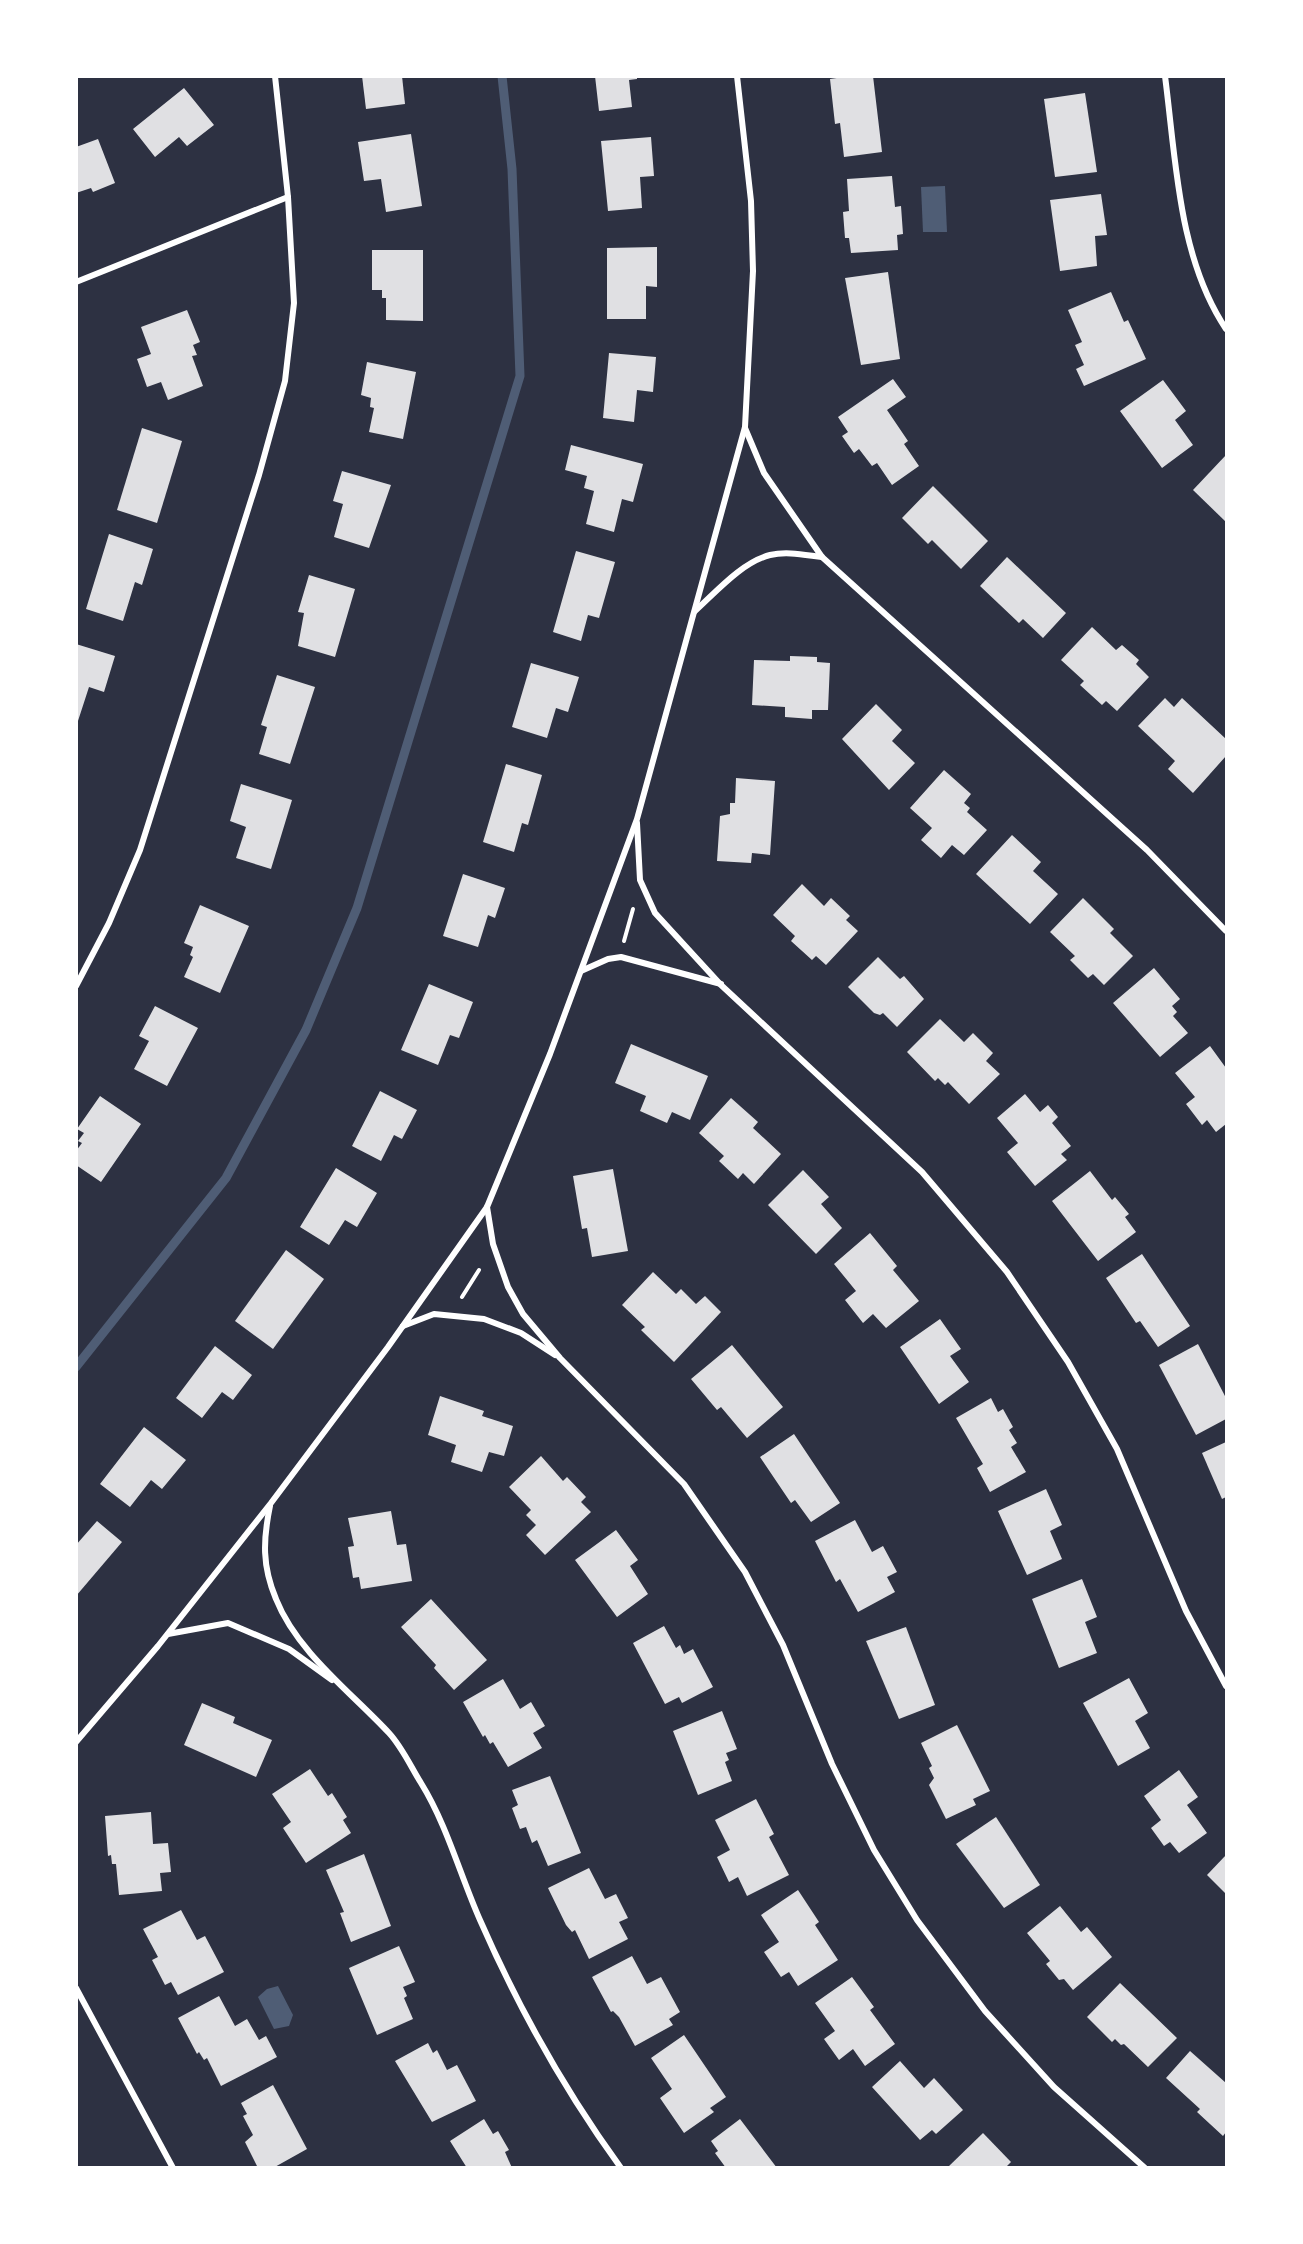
<svg xmlns="http://www.w3.org/2000/svg" width="1303" height="2244" font-family="'Source Sans 3',sans-serif">
  <rect width="100%" height="100%" fill="#2d3142"/>
  <g fill="#4f5d75">
    <polygon points="945,186 947,232 923,232 921,187"/>
    <polygon points="278,1986 293,2015 289,2026 274,2029 258,1997 267,1989"/>
  </g>
  <g fill="none" stroke-linecap="round" stroke-linejoin="round">
    <polyline stroke="#4f5d75" stroke-width="9" points="76,1367 226,1178 306,1030 357,908 520,376 512,169 502,76"/>
  </g>
  <g fill="#e0e0e3">
    <polygon points="362,76 402,76 405,104 366,109"/>
    <polygon points="595,76 637,76 637,79 629,80 632,107 599,111"/>
    <polygon points="850,76 873,76 882,152 844,157 840,123 835,124 830,79"/>
    <polygon points="184,88 214,125 187,146 179,137 155,157 133,129"/>
    <polygon points="1085,93 1097,172 1055,177 1044,99"/>
    <polygon points="411,134 422,206 386,212 381,179 364,181 358,142"/>
    <polygon points="651,137 654,176 640,177 642,208 608,211 601,141"/>
    <polygon points="98,139 115,183 93,192 91,188 76,193 76,147"/>
    <polygon points="892,176 895,207 901,206 903,234 897,235 898,250 851,253 849,238 845,238 843,212 849,211 847,179"/>
    <polygon points="1101,194 1107,235 1095,236 1097,266 1060,271 1050,200"/>
    <polygon points="657,247 657,287 646,286 646,319 607,319 607,248"/>
    <polygon points="372,250 423,250 423,321 386,320 386,298 382,298 382,290 372,290"/>
    <polygon points="888,272 900,359 861,365 845,278"/>
    <polygon points="1111,292 1124,322 1128,320 1146,359 1084,386 1076,369 1084,365 1075,345 1082,342 1068,310"/>
    <polygon points="187,310 200,342 193,345 197,355 192,356 203,386 168,400 161,382 147,387 137,359 151,354 141,327"/>
    <polygon points="609,353 656,357 653,392 637,390 634,422 603,418"/>
    <polygon points="367,362 416,372 403,439 369,432 374,408 370,407 371,398 361,395"/>
    <polygon points="893,379 906,397 887,410 908,441 904,444 919,466 892,485 877,463 872,466 859,449 854,453 842,436 848,432 838,417"/>
    <polygon points="1163,380 1186,411 1175,420 1193,445 1162,468 1120,411"/>
    <polygon points="142,428 182,441 157,523 117,510"/>
    <polygon points="571,445 643,464 633,502 622,499 614,532 586,524 594,491 584,488 587,476 565,470"/>
    <polygon points="1226,455 1226,522 1193,490"/>
    <polygon points="342,471 391,485 369,548 334,537 343,504 333,501"/>
    <polygon points="933,486 988,541 961,569 932,540 928,544 902,518"/>
    <polygon points="109,534 153,549 142,585 135,582 123,621 86,609"/>
    <polygon points="576,551 615,562 599,618 588,615 581,641 553,632"/>
    <polygon points="1007,557 1066,613 1043,638 1023,619 1019,623 980,586"/>
    <polygon points="309,575 355,589 335,657 298,646 304,613 298,612"/>
    <polygon points="1092,627 1116,650 1122,645 1139,660 1136,664 1149,677 1117,711 1106,701 1102,705 1080,685 1084,681 1061,660"/>
    <polygon points="76,644 115,656 104,692 89,687 77,724"/>
    <polygon points="790,656 817,657 817,662 830,663 828,710 812,710 812,719 785,717 785,707 752,705 754,660 790,661"/>
    <polygon points="531,663 579,677 568,712 556,708 547,738 512,727"/>
    <polygon points="277,675 315,687 290,764 259,754 267,727 261,725"/>
    <polygon points="1165,698 1174,707 1182,698 1226,739 1226,756 1193,793 1168,769 1175,761 1138,726"/>
    <polygon points="876,704 902,730 892,741 915,763 889,790 842,739"/>
    <polygon points="506,764 542,775 528,825 522,823 514,852 483,842"/>
    <polygon points="944,770 971,794 964,803 970,808 967,812 987,830 964,855 952,845 941,858 921,840 932,828 910,808"/>
    <polygon points="736,778 775,781 770,855 752,853 751,863 717,861 720,816 730,814 730,803 735,803"/>
    <polygon points="241,784 292,800 271,869 236,858 246,827 230,821"/>
    <polygon points="1012,835 1041,862 1033,871 1058,894 1030,924 976,874"/>
    <polygon points="463,874 505,888 495,918 488,915 478,947 443,936"/>
    <polygon points="802,884 824,906 831,898 850,916 846,920 858,931 826,965 816,956 812,960 791,941 795,936 773,915"/>
    <polygon points="1083,898 1114,929 1110,933 1133,956 1104,985 1093,974 1088,978 1070,960 1075,956 1050,932"/>
    <polygon points="200,905 249,926 220,993 184,977 193,957 190,955 193,947 184,943"/>
    <polygon points="878,957 900,979 904,976 924,999 897,1027 883,1013 880,1015 874,1013 848,987"/>
    <polygon points="1154,968 1180,999 1172,1006 1177,1012 1173,1016 1188,1033 1160,1057 1113,1003"/>
    <polygon points="429,984 473,1002 459,1038 450,1035 438,1065 401,1050"/>
    <polygon points="155,1006 198,1028 167,1086 134,1069 149,1041 139,1036"/>
    <polygon points="940,1019 964,1042 973,1033 993,1053 986,1061 1000,1074 969,1104 948,1082 945,1085 938,1078 935,1081 907,1052"/>
    <polygon points="631,1044 708,1076 690,1120 672,1112 667,1123 640,1111 646,1096 615,1083"/>
    <polygon points="1210,1046 1226,1068 1226,1124 1216,1132 1207,1120 1202,1125 1186,1104 1195,1097 1175,1073"/>
    <polygon points="380,1091 417,1110 402,1139 394,1135 381,1161 352,1146"/>
    <polygon points="1025,1094 1040,1112 1048,1105 1058,1117 1052,1123 1071,1146 1061,1154 1067,1160 1035,1186 1007,1152 1018,1143 997,1118"/>
    <polygon points="100,1096 141,1124 101,1182 76,1165 76,1151 82,1143 78,1141 84,1133 77,1129"/>
    <polygon points="731,1098 758,1122 753,1128 781,1154 754,1184 743,1173 738,1179 719,1161 724,1156 699,1133"/>
    <polygon points="336,1168 377,1193 357,1227 345,1220 329,1245 300,1227"/>
    <polygon points="613,1169 628,1251 592,1257 587,1228 582,1229 573,1176"/>
    <polygon points="803,1170 829,1197 821,1204 842,1228 816,1254 768,1205"/>
    <polygon points="1090,1171 1112,1200 1115,1197 1129,1214 1125,1217 1136,1232 1098,1261 1052,1201"/>
    <polygon points="870,1233 897,1266 893,1270 919,1301 886,1328 873,1314 863,1323 845,1300 856,1291 834,1264"/>
    <polygon points="286,1250 324,1279 273,1349 235,1321"/>
    <polygon points="1142,1254 1190,1326 1158,1347 1140,1321 1136,1323 1106,1278"/>
    <polygon points="653,1272 676,1294 681,1289 696,1304 705,1296 721,1312 674,1362 641,1330 645,1327 622,1305"/>
    <polygon points="940,1319 961,1349 950,1356 969,1382 939,1404 900,1347"/>
    <polygon points="1198,1344 1226,1398 1226,1419 1196,1435 1159,1365"/>
    <polygon points="732,1345 783,1407 747,1438 721,1407 717,1410 691,1379"/>
    <polygon points="215,1346 252,1375 233,1400 222,1392 202,1418 176,1398"/>
    <polygon points="440,1396 484,1411 482,1416 513,1426 504,1456 489,1452 482,1472 451,1462 456,1445 428,1435"/>
    <polygon points="991,1398 998,1412 1003,1409 1013,1427 1009,1430 1017,1443 1011,1447 1026,1472 990,1492 977,1468 983,1464 956,1418"/>
    <polygon points="144,1427 186,1460 162,1489 151,1480 130,1507 100,1484"/>
    <polygon points="794,1434 840,1503 811,1522 795,1500 791,1503 760,1457"/>
    <polygon points="1226,1442 1226,1497 1222,1499 1202,1453"/>
    <polygon points="541,1456 563,1481 567,1477 586,1497 581,1502 591,1512 545,1555 526,1535 536,1525 526,1515 531,1510 509,1487"/>
    <polygon points="1046,1489 1062,1525 1050,1531 1062,1559 1027,1575 998,1511"/>
    <polygon points="391,1511 397,1545 406,1544 412,1581 361,1589 359,1577 353,1578 348,1547 354,1546 348,1518"/>
    <polygon points="855,1520 872,1552 883,1546 897,1572 887,1577 895,1592 858,1612 840,1579 836,1582 815,1541"/>
    <polygon points="97,1521 122,1542 76,1596 76,1545"/>
    <polygon points="616,1530 638,1560 630,1566 648,1594 617,1617 575,1560"/>
    <polygon points="1082,1579 1097,1617 1085,1622 1097,1653 1059,1668 1032,1599"/>
    <polygon points="431,1599 487,1660 454,1690 434,1668 436,1665 401,1627"/>
    <polygon points="664,1626 676,1648 680,1645 684,1654 693,1649 713,1687 682,1703 679,1697 665,1704 633,1643"/>
    <polygon points="906,1627 935,1705 899,1719 866,1641"/>
    <polygon points="1129,1678 1148,1713 1135,1721 1150,1748 1118,1766 1083,1703"/>
    <polygon points="503,1679 520,1709 531,1702 545,1726 533,1733 542,1748 508,1767 493,1742 490,1744 485,1735 483,1737 463,1702"/>
    <polygon points="202,1703 235,1717 233,1723 272,1740 256,1777 184,1745"/>
    <polygon points="722,1711 737,1749 726,1753 729,1760 725,1762 732,1781 698,1795 673,1731"/>
    <polygon points="957,1725 990,1791 973,1799 976,1805 946,1819 929,1785 934,1778 929,1768 932,1766 921,1743"/>
    <polygon points="310,1769 328,1796 332,1793 347,1817 343,1820 351,1833 306,1863 283,1828 291,1822 272,1794"/>
    <polygon points="1179,1770 1198,1797 1187,1805 1207,1833 1179,1853 1170,1842 1164,1846 1151,1828 1161,1820 1144,1796"/>
    <polygon points="550,1776 581,1853 548,1866 537,1840 532,1843 526,1827 520,1829 512,1808 518,1805 512,1790"/>
    <polygon points="756,1799 774,1834 769,1837 789,1875 747,1896 738,1877 729,1882 717,1857 730,1850 715,1820"/>
    <polygon points="151,1812 153,1844 168,1843 171,1872 160,1873 162,1891 119,1895 116,1864 112,1864 111,1855 108,1856 105,1816"/>
    <polygon points="996,1817 1040,1885 1004,1908 956,1844"/>
    <polygon points="364,1854 391,1926 351,1942 340,1913 344,1912 326,1870"/>
    <polygon points="1226,1855 1226,1894 1207,1875"/>
    <polygon points="589,1868 605,1899 616,1894 628,1918 619,1922 628,1939 589,1959 575,1930 572,1932 566,1925 548,1888"/>
    <polygon points="798,1890 819,1922 815,1925 838,1960 798,1986 789,1972 781,1977 764,1952 779,1942 761,1915"/>
    <polygon points="1060,1906 1081,1932 1087,1927 1112,1957 1073,1990 1064,1979 1059,1980 1046,1964 1050,1961 1027,1933"/>
    <polygon points="181,1910 197,1940 205,1936 224,1972 178,1995 171,1982 165,1985 152,1960 158,1957 143,1929"/>
    <polygon points="399,1946 415,1982 403,1987 407,1996 404,1998 413,2019 377,2035 349,1968"/>
    <polygon points="632,1956 647,1984 661,1977 680,2012 669,2019 673,2025 635,2046 619,2017 613,2011 611,2012 592,1977"/>
    <polygon points="852,1977 874,2007 870,2010 895,2044 865,2066 853,2049 839,2060 824,2039 835,2031 815,2003"/>
    <polygon points="1120,1983 1177,2038 1148,2067 1124,2044 1121,2045 1115,2039 1112,2042 1087,2017"/>
    <polygon points="219,1996 235,2026 247,2019 259,2040 266,2036 277,2057 221,2086 207,2058 204,2060 199,2052 197,2054 178,2018"/>
    <polygon points="684,2035 726,2097 710,2108 714,2112 684,2133 660,2098 672,2089 651,2058"/>
    <polygon points="428,2043 433,2053 437,2050 447,2070 457,2065 476,2101 432,2122 395,2061"/>
    <polygon points="1190,2051 1226,2083 1226,2132 1223,2136 1197,2112 1200,2109 1166,2078"/>
    <polygon points="900,2061 924,2088 934,2078 963,2110 936,2134 932,2130 920,2140 872,2087"/>
    <polygon points="273,2085 307,2149 273,2168 258,2168 245,2142 253,2135 243,2116 247,2114 241,2103"/>
    <polygon points="484,2119 493,2134 498,2131 509,2150 505,2152 512,2168 467,2168 450,2141"/>
    <polygon points="740,2119 777,2168 726,2168 715,2153 718,2151 711,2141"/>
    <polygon points="983,2133 1011,2162 1005,2168 947,2168"/>
  </g>
  <g fill="none" stroke-linecap="round" stroke-linejoin="round">
    <g stroke="#fff" stroke-width="4">
      <polyline points="624,941 633,909"/>
      <polyline points="462,1297 479,1270"/>
    </g>
    <g stroke="#fff" stroke-width="6">
      <path d="M1165 76C1176 160 1178 257 1226 329"/>
      <polyline points="76,282 288,197"/>
      <polyline points="745,428 764,473 822,557 1147,850 1226,931"/>
      <path d="M695 611C716 592 742 562 770 555 787 551 805 555 822 557"/>
      <polyline points="637,823 640,880 655,913 721,985 922,1172 1007,1272 1068,1362 1117,1449 1186,1611 1226,1686"/>
      <polyline points="581,971 608,959 621,957 721,984"/>
      <polyline points="76,986 109,923 140,850 259,475 285,381 294,303 288,197 275,76"/>
      <polyline points="487,1207 493,1244 508,1287 523,1314 560,1358 684,1484 745,1572 783,1645 832,1764 874,1850 917,1920 985,2011 1054,2087 1145,2168"/>
      <polyline points="403,1326 434,1314 484,1319 521,1333 555,1355"/>
      <path d="M270 1506C263 1540 262 1566 276 1599 297 1652 352 1693 389 1733 402 1747 411 1767 421 1783 447 1825 460 1875 480 1920 518 2007 565 2091 621 2168"/>
      <polyline points="168,1634 228,1623 289,1649 332,1680"/>
      <polyline points="76,1742 158,1646 271,1503 388,1347 487,1207 550,1054 637,819 745,427 753,271 751,201 737,76"/>
      <polyline points="76,1988 173,2168"/>
    </g>
  </g>
  <rect width="1303" height="2244" fill="none" stroke="#ffffff" stroke-width="156"/>
</svg>
